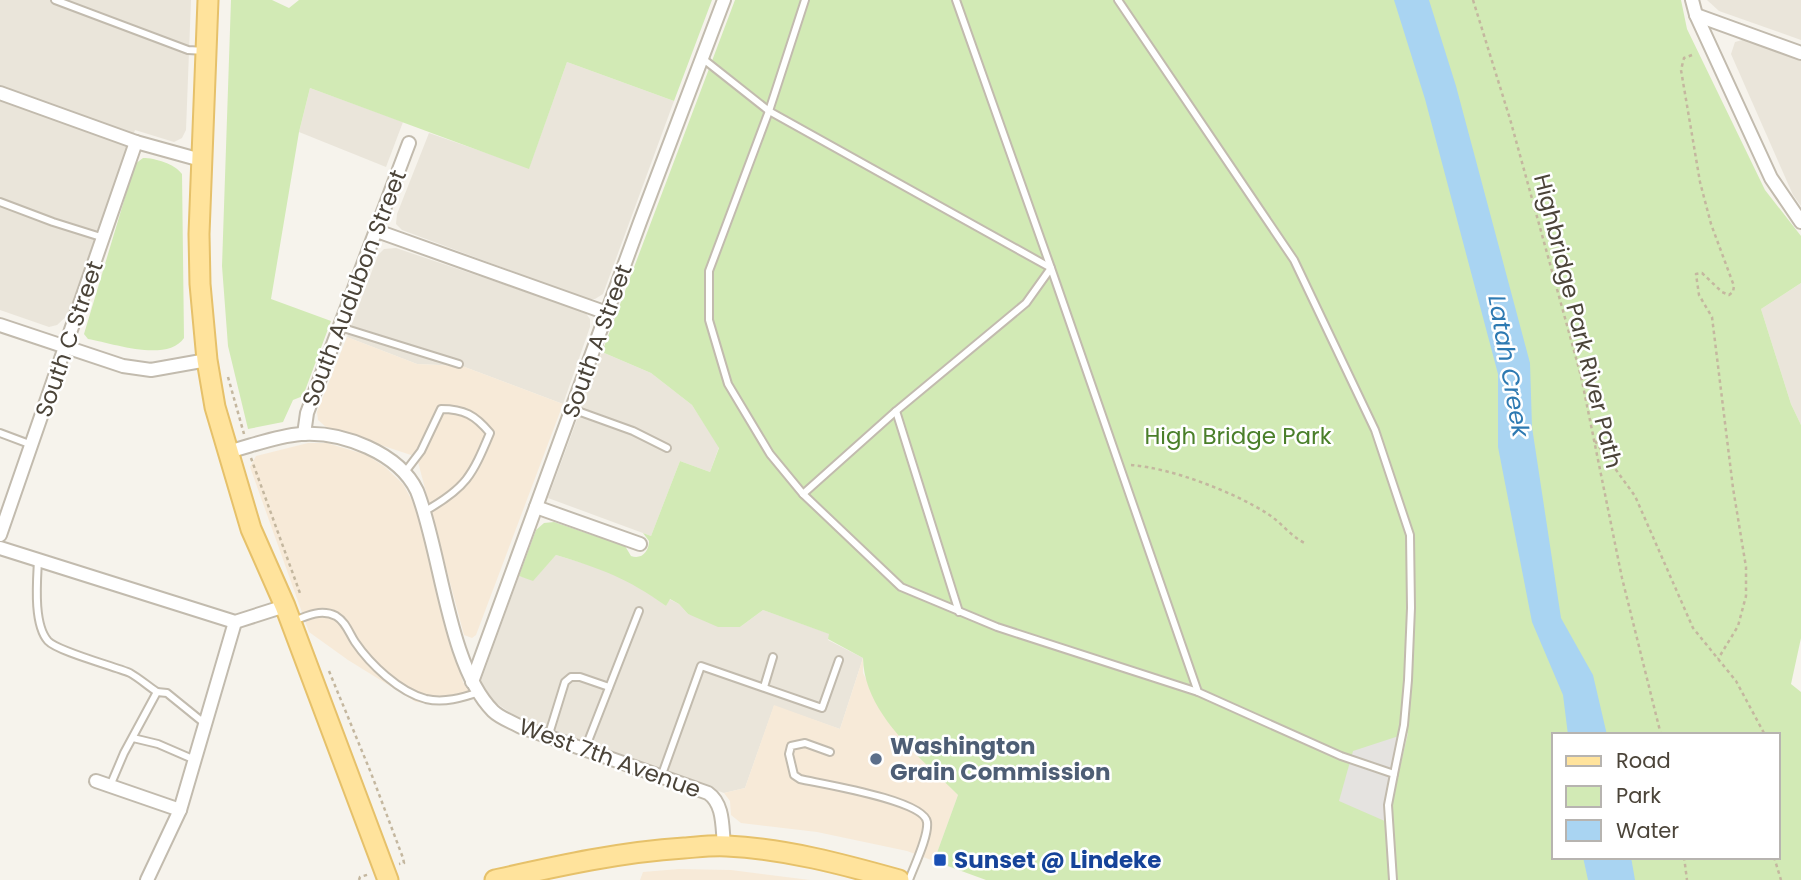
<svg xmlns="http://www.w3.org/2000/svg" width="1801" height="880" font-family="Poppins,sans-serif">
  <rect width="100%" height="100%" fill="#f6f3ec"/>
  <g fill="#eae5da">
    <polygon points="0,0 191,0 186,130 182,138 174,142 135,130 71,312 57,325 49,327 0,310"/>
    <polygon points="1707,0 1801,0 1801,40 1719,11"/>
    <polygon points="1746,39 1801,59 1801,206 1793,195 1731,54 1735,42"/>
    <polygon points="567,62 674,101 603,294 595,299 587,299 402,230 396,224 397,214 429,133 529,168"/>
    <polygon points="310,88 403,122 386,167 299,132"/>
    <polygon points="396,248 585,312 590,319 590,327 563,404 462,366 417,364 347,337 378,255 384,249"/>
    <polygon points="1801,283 1801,425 1791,404 1761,309"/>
    <polygon points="602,352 651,373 692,405 719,447 710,472 680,461 651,536 548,498"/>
    <polygon points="556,555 606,570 637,585 666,606 669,599 679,604 688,614 740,627 763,610 830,634 828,640 863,658 840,729 774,706 745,788 724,793 515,716 496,703 481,686 481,681 519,576 533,580"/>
  </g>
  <g fill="#f7ead8">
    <polygon points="347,337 417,364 462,366 563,404 476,635 472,638 464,635 418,462 414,456 326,427 318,420 317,412"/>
    <polygon points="308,443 327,443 367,455 385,467 403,484 415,506 463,682 473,697 444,705 416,702 348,660 309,632 250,467 256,456"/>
    <polygon points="863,658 863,673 888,722 958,795 934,861 907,851 817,832 741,823 731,815 730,801 724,793 745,788 774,705 840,729"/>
    <polygon points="679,869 731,870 810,880 640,880 643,872"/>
  </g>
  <g fill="#d2eab5" fill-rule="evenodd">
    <polygon points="231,0 272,0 289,8 299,0 712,0 674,101 567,62 529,169 310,88 299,132 271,299 331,321 303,396 293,400 283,422 248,429 228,346 222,266"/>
    <path d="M735 0H1681L1687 29 1765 190 1801 236V283L1761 309 1791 404 1801 425V638L1791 684 1801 692V880H986L934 861 958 795C921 758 864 714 863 658L828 639 829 634 763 610 740 627H718L688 614 679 604 670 599 666 606C627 578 602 569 556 555L533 581 519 576 536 530 544 523 554 522 595 536 605 534 622 541 631 556C642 560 649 551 649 541L643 533 651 536 680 461 710 472 719 448 692 405 651 373 602 352ZM1554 735H1778V857H1554Z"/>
    <path d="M143 158C155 158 175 164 182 174L184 338C167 363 112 343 88 339L84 334 135 164Z"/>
  </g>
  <polygon fill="#e5e3e0" points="1408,733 1387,822 1339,801 1353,751"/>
  <g fill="#a9d4f2">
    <polygon points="1394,0 1429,0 1456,86 1530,363 1532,427 1561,618 1593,675 1607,735 1568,735 1563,695 1532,622 1498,447 1498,374 1425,99"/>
    <polygon points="1583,857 1631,857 1635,880 1588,880"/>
  </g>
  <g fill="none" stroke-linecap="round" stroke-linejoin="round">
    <defs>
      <g id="lane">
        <polyline points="55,0 188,50 205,51"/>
        <polyline points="805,0 769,111 709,271 709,320 728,384 770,454 803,494 901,587 997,627 1198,692"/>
        <polyline points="1118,0 1294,260 1375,430 1410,535 1411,608 1408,680 1404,725 1394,774"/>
        <polyline points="702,58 769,111 1051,268 1198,692 1341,756 1394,774 1388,805 1393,880"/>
        <polyline points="0,202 53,222 104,238"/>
        <polyline points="340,327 459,364"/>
        <polyline points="572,409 633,431 667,448"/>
        <polyline points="896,411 959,612"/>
        <polyline points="0,433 32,445"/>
        <path d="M405 472 421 451 441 409C464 409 475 415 490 433 472 476 466 488 425 511"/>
        <polyline points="803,494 896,411 1026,303 1051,268 956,0"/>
        <path d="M38 560C37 581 33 624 48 641 57 651 113 666 130 673 139 678 148 686 157 692"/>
        <path d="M294 621C308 615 322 609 336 616 346 622 349 633 355 642 370 664 399 692 426 699 444 703 462 698 479 692"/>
        <polyline points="764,687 773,657"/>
        <polyline points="548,737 565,682 571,677 580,677 609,687"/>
        <polyline points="133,738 158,744 195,760"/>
        <polyline points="585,749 639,611"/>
        <path d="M830 752 805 743 791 746 789 754 794 775 800 779C822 784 924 800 927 822 929 836 914 866 909 880"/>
        <polyline points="661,777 701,666 822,708 839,660"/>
        <polyline points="110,786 124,753 157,692 167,693 204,723"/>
      </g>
      <g id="street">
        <polyline points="1692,0 1696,15 1771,178 1801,222"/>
        <polyline points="1696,15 1801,53"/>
        <polyline points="0,93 136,142 201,160"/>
        <polyline points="377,231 607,313"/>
        <polyline points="0,325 123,366 151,370 207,360"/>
        <polyline points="304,434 307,413 409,143"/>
        <path d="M227 452C251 446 276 436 301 434 342 431 399 453 417 491 441 551 448 666 493 711 500 718 512 722 521 727L708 793C724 804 722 827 724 845"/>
        <polyline points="536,507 640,544"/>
        <polyline points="0,535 136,142"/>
        <polyline points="0,548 235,622 285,606"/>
        <polyline points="472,682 640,222 724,0"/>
        <polyline points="96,781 180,810"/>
        <polyline points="147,880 180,810 235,622"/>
      </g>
      <g id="primary">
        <polyline points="208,0 199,234 200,284 207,360 215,407 251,529 285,606 388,880"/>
        <path d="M495 880C558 866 620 852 684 848 698 847 713 845 727 846 786 849 842 864 899 880"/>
      </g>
    </defs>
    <use href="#lane" stroke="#c2bbae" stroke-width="10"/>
    <use href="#street" stroke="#c2bbae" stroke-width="16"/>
    <use href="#primary" stroke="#e6c16a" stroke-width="23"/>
    <g stroke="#c4b79f" stroke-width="2.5" stroke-dasharray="3.5 3.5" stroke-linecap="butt">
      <polyline points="1473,0 1510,119 1581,376 1622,578 1661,735"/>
      <polyline points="1692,55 1684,58 1681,70 1700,182 1711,224 1734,286 1733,292 1729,295 1722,292 1702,273 1696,274 1699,295 1712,317 1733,488 1746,567 1746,596 1738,626 1718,659"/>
      <polyline points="228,377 244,434"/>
      <polyline points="1595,441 1635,496 1693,628 1736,681 1765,735"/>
      <polyline points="251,458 301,596"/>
      <path d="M1131 465C1171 468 1234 492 1268 514 1282 523 1292 538 1307 544"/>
      <polyline points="329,671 371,773 403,858 404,863 399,864"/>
      <polyline points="1684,857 1687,880"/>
      <polyline points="1774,857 1781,880"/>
      <polyline points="359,880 360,877 370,874"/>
    </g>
    <use href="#lane" stroke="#fff" stroke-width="6"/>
    <use href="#street" stroke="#fff" stroke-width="12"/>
    <use href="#primary" stroke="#ffe39c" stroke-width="19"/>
  </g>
  <circle fill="#5c6f8a" stroke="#fff" stroke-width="2.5" cx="876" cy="759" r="7"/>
  <rect fill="#1a4fb4" stroke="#fff" stroke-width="2.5" x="933" y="853" width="14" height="14" rx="3.5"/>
  <g text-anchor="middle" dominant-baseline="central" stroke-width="5" stroke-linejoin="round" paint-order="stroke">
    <g font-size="23" fill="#4b4439" stroke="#fff">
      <text transform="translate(354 288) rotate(-69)">South Audubon Street</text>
      <text transform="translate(1578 321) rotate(76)">Highbridge Park River Path</text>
      <text transform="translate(69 339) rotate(-71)">South C Street</text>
      <text transform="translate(597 341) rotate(-70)">South A Street</text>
      <text transform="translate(610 758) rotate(20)">West 7th Avenue</text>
    </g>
    <g font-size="23" fill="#4a7f2a" stroke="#fff">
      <text x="1238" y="436">High Bridge Park</text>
    </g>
    <g font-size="23" font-weight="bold" fill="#4e5e75" stroke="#fff" text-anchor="start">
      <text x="890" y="746">Washington<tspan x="890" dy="26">Grain Commission</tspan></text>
    </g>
    <g font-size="23" font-weight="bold" fill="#164399" stroke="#fff" text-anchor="start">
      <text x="954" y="860">Sunset @ Lindeke</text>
    </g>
    <g font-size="24" font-style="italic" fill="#2e7ab2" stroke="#fff">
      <text transform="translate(1509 366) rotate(80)">Latah Creek</text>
    </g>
  </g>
  <rect x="1552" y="733" width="228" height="126" fill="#ffffff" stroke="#b7b4b0" stroke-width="2"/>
  <rect x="1566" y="756" width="35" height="10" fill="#ffe39c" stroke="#b7b4b0" stroke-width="2"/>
  <text x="1616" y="768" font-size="21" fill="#4b4439">Road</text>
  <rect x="1566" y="786" width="35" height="21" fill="#d2eab5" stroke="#b7b4b0" stroke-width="2"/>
  <text x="1616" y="803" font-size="21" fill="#4b4439">Park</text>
  <rect x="1566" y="820" width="35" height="21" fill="#a9d4f2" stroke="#b7b4b0" stroke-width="2"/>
  <text x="1616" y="838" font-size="21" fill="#4b4439">Water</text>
</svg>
